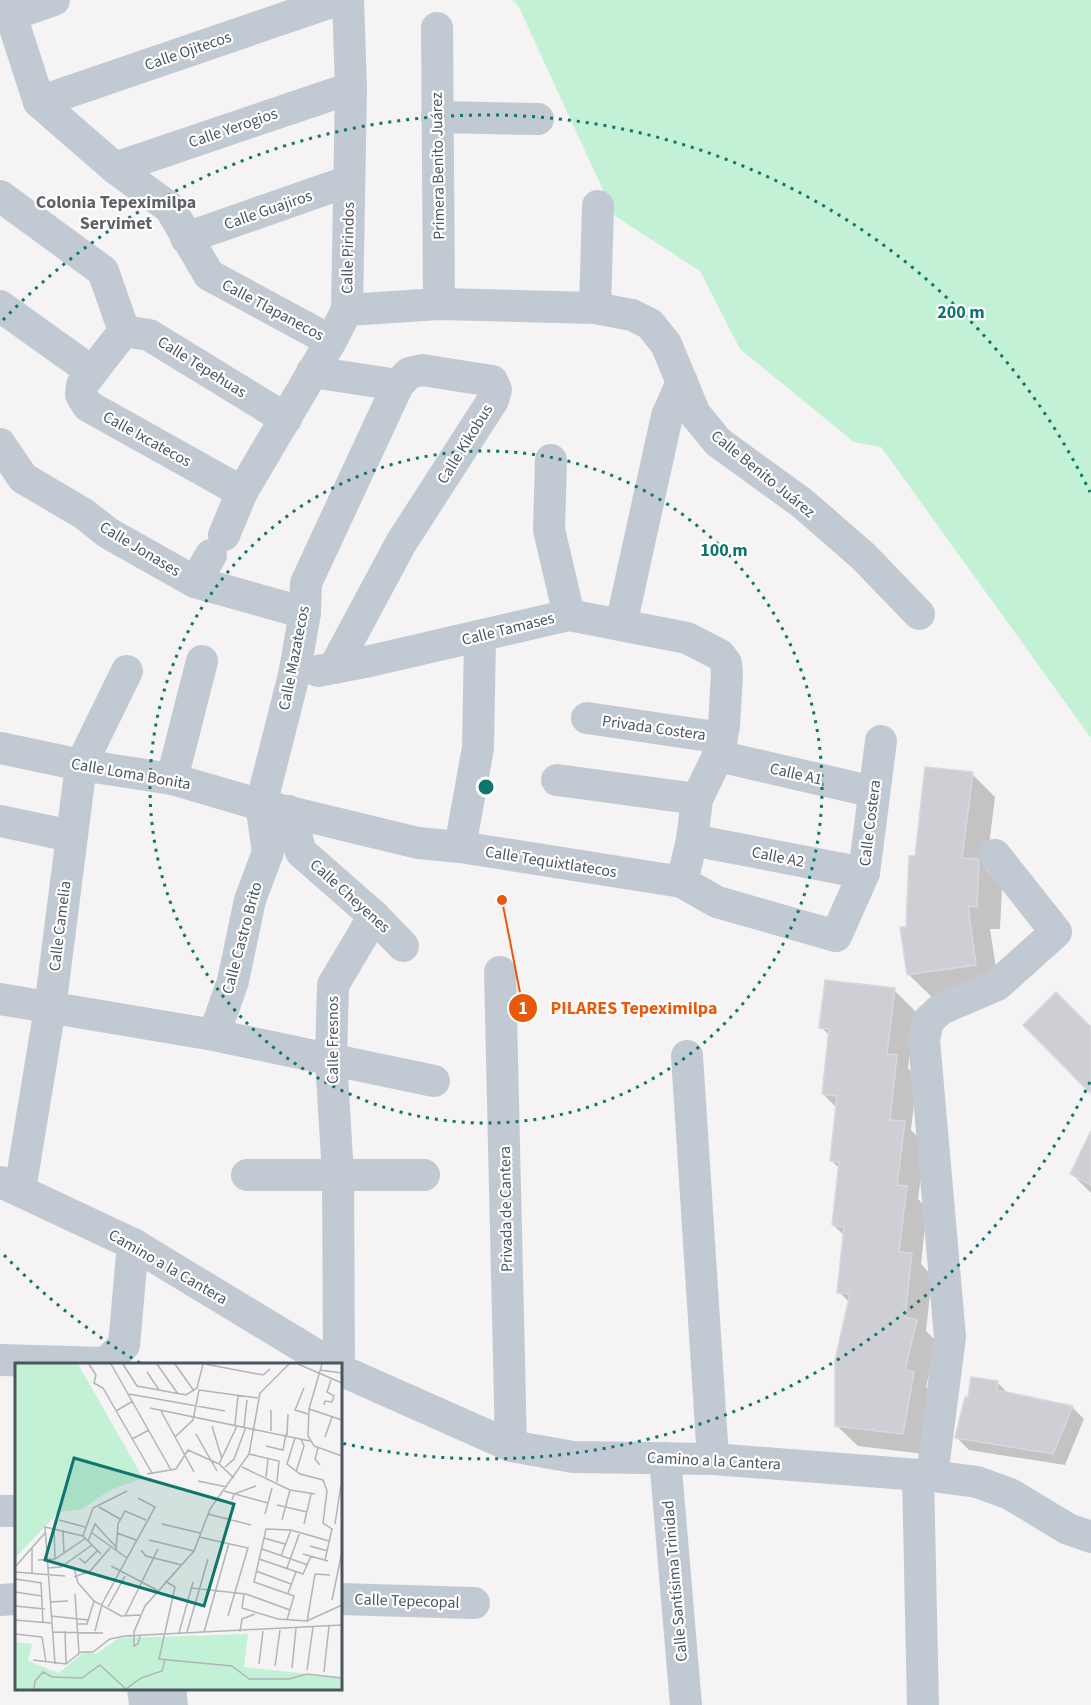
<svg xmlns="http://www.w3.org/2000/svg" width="1091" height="1705" font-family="'Source Sans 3',sans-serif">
  <rect width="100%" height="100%" fill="#f5f3f3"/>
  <polygon fill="#c3f1d5" points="512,0 1091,0 1091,738 881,447 854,442 740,349 700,271 615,216 518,5"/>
  <g fill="#0003">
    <polygon points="972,774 995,797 986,870 1002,887 1000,929 990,929 999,987 932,997 908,974 907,928 916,858"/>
    <polygon points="894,990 915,1011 908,1068 917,1077 911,1130 925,1144 918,1199 927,1208 921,1264 932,1276 926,1331 937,1342 926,1387 934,1395 924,1454 858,1446 837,1426 850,1303 839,1292 845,1236 833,1225 839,1168 831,1160 837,1108 823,1094 830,1036 821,1027"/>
    <polygon points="1091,1134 1091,1193 1072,1174"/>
    <polygon points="997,1382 1009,1394 1072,1407 1084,1419 1065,1465 969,1450 957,1438"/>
  </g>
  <g fill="#cdcfd5" stroke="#d7d9de" stroke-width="1.5">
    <polygon points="925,767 973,772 962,858 978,859 979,863 977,907 968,906 976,965 907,975 900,927 906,927 909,856 915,856"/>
    <polygon points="825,980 895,988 887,1054 897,1055 890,1120 905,1121 897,1185 907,1186 899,1252 912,1253 905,1317 917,1320 905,1370 914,1372 903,1434 835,1426 835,1360 850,1294 837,1293 844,1227 832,1225 839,1162 830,1161 837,1096 822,1094 829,1029 819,1028"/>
    <polygon points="1056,992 1091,1027 1091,1094 1023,1025"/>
    <polygon points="1091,1131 1091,1185 1070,1174"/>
    <polygon points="971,1377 998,1381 997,1390 1073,1406 1053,1454 955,1438 965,1397 968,1397"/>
  </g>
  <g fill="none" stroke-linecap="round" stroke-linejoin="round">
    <g stroke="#c1cad2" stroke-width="32">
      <polyline points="6,0 39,102 115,168 170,208 209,275 331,341"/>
      <polyline points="0,19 54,0"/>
      <polyline points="437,28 439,304"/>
      <polyline points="39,102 337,0"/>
      <polyline points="437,117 538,119"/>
      <polyline points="115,168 351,88"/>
      <polyline points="0,196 103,271 124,331"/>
      <polyline points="186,238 349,181"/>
      <polyline points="0,306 91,371"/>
      <polyline points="595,308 598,206"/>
      <polyline points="347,310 439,304 595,308 632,315 650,324 666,344 695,414 718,442 802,503 863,556 919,614"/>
      <polyline points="124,331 82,385 81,395 88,406 242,492"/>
      <polyline points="124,331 149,335 286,419"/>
      <polyline points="312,372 398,385"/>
      <polyline points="0,444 23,478 84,514 108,533 195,582 305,613"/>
      <polyline points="551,460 549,530 569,615"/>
      <polyline points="224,535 242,492 331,341 347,310 351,88 348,0"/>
      <polyline points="195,582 211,555"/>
      <polyline points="621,625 667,416 682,382"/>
      <polyline points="318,671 370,661 569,615 687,638 720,655 726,663 727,674 724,726 718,756 697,799 692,840 682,882"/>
      <polyline points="587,718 722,738"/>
      <polyline points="0,748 81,765 172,779 261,805 418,843 460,847 682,882 717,902 836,936 864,873 881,741"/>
      <polyline points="718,756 874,792"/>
      <polyline points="172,779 202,661"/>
      <polyline points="557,780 697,799"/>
      <polyline points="289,811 301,852 374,916 403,946"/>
      <polyline points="0,821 71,836"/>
      <polyline points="692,840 864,873"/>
      <polyline points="460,847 478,748 480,637"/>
      <polyline points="500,972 511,1446"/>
      <polyline points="0,999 214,1035 434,1081"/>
      <polyline points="214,1035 233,981 250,900 268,852 261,805 294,675 305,613 306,583 398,385 409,373 422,370 492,381 496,390 493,400 401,543 334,668"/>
      <polyline points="687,1056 713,1459"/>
      <polyline points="247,1175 424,1175"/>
      <polyline points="1,1182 133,1244 331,1364"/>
      <polyline points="20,1190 50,1008 81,765 127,671"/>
      <polyline points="0,1360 106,1363 124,1345 133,1244"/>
      <polyline points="339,1364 338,1175 331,1059 333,985 374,916"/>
      <polyline points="340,1370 511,1446 573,1457 713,1459 932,1476 977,1482 1010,1494 1068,1529 1091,1537"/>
      <polyline points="665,1458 686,1705"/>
      <polyline points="918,1475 923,1705"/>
      <polyline points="932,1476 950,1337 924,1040 928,1021 941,1009 997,985 1056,932 995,855"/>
      <polyline points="0,1511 16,1511"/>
      <polyline points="340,1599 474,1603"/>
      <polyline points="0,1600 16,1599"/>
      <polyline points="143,1688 145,1705"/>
      <polyline points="170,1688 172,1705"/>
    </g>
  </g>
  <g fill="none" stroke="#0f766e" stroke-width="3" stroke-dasharray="3 6">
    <circle cx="486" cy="787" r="336"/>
    <path d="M1090 1082A672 672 0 0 1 341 1443M140 1363A672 672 0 0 1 3 1254M3 320A672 672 0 0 1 1090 492"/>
  </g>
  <g text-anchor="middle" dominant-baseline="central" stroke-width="4.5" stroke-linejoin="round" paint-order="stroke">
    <g font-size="16" fill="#4a5661" stroke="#fff">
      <text transform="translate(188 51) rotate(-19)">Calle Ojitecos</text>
      <text transform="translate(233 128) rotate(-19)">Calle Yerogios</text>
      <text transform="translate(438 166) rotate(-91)">Primera Benito Juárez</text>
      <text transform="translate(268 210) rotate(-19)">Calle Guajiros</text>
      <text transform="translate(348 248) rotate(-89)">Calle Pirindos</text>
      <text transform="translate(273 310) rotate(28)">Calle Tlapanecos</text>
      <text transform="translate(202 367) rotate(32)">Calle Tepehuas</text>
      <text transform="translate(147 439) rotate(29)">Calle Ixcatecos</text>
      <text transform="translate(465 444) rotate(-58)">Calle Kikobus</text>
      <text transform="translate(763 474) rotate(39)">Calle Benito Juárez</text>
      <text transform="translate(140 549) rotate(31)">Calle Jonases</text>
      <text transform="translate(508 629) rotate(-14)">Calle Tamases</text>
      <text transform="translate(294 658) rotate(-79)">Calle Mazatecos</text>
      <text transform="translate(654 728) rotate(8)">Privada Costera</text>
      <text transform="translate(131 774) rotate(10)">Calle Loma Bonita</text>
      <text transform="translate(796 774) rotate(13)">Calle A1</text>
      <text transform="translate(870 823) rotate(-83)">Calle Costera</text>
      <text transform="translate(778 857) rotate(11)">Calle A2</text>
      <text transform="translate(551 862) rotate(9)">Calle Tequixtlatecos</text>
      <text transform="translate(350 896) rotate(42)">Calle Cheyenes</text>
      <text transform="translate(60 926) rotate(-83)">Calle Camelia</text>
      <text transform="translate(242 938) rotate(-75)">Calle Castro Brito</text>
      <text transform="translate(333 1040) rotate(-90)">Calle Fresnos</text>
      <text transform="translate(506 1209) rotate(-91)">Privada de Cantera</text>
      <text transform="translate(168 1267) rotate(30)">Camino a la Cantera</text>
      <text transform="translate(714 1461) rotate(3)">Camino a la Cantera</text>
      <text transform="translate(675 1581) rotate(-95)">Calle Santísima Trinidad</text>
      <text transform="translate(407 1601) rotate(2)">Calle Tepecopal</text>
    </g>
    <g font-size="18" font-weight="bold" fill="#5f6368" stroke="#fff">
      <text x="116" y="202">Colonia Tepeximilpa<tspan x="116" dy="21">Servimet</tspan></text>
    </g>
  </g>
  <g transform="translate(15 1363)">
    <rect width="327" height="327" fill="#f5f3f3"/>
    <path d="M0 1H63L128 115 95 127 67 146 44 149 0 195ZM233 271 229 304 327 315V326H0V279L17 281 13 298 44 310 69 289 81 291 104 275Z" fill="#c3f1d5"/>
    <path fill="none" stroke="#b1b4b9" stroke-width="1.5" d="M74 1 81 12 79 20 88 25 137 110M96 1 156 107M108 1 122 23 171 32 182 25 188 1M142 1 163 31M160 1 179 28M190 1 248 12 255 6M283 1 327 20M307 1 294 46 293 73 299 83 327 93M305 7 327 10M132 9 144 27M289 25 280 47 293 51M114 31 210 48M309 42 310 38 317 39 319 33 312 29 316 17M135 45 295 78M294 46 327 57M101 48 118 38M146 48 179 109M220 62 223 32M197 63 207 96M229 64 232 37M256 68V47M181 71 202 108M272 72 273 51M160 74 178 57 184 27 243 35M310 74 317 54M280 75 272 101 285 111 308 117 312 128 308 160 317 166 310 197M117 76 134 67M251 83 268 87 271 71M303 85 300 96 305 102M234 91 264 98 262 119M204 101 222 63M210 104 219 96 231 64M227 104 275 127 267 157M281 109 289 83 286 76M132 111 161 106 173 87 204 101 219 115M251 114 253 96M183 118 212 124M275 127 300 131M209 128 253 140M217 137 219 131 241 123M262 142 292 149M84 144 105 156M193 151 236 162M250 151 257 125M44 157 70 164M147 161 185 170M289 161 296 131M320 161 326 122M39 165 40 196M48 167 49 191M77 170 112 195M102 170 121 177M68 173 78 145 112 128M184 174 233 185 213 253M249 175 270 181M134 177 179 188M73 178 80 161 101 184M295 183 313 188M17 185V212M247 186 293 202M126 187 131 193 167 202M101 188 103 161 110 148 131 157M288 191 313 198M266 193 276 167M64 195 70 200 82 188M244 196 288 211 296 193M23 197 40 196 71 175M96 203 142 227M0 204 30 170M32 205 46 204 77 182M59 205 63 220 79 238 106 253 125 252M272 205 285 169M241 208 276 221M0 209 50 213M59 214 75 208 95 185M0 216 27 220M150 218 160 224 144 296 217 303 234 316H274L292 311 327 315M26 219 28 260M176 225 231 231 275 247M0 229 27 233M273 230 281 209M60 231 64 290M229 231 227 245 263 256 292 258 327 242M317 237 327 189M35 239 53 238M0 243 30 246M93 244 110 213M36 253 73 257M110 253 143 186M0 257 36 260M272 257 279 233 239 219 251 166 276 167 314 178M292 259 300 211 315 212M62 261H72L79 238M50 268 51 301M80 268 87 241 140 144 123 135M37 269 88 270M172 269 193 196M189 269 214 180M225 269 227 256 240 251M164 270 178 219M0 271 27 274M125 273 123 281 119 283V269L130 243 179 188 195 146 234 91 245 30 274 1M27 274 31 299M18 297 51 301 66 289H78L95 276 110 273 327 262M40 301 30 164 68 173 86 191M244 301 248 268M260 303 265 267M277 305 281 265M292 307 298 264M309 309 314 263M19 326 20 318 28 309 37 314 67 315 85 302 111 326 126 315 147 308 150 297"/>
    <path fill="#0f766e" fill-opacity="0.15" stroke="#0f766e" stroke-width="3" d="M59 95 219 141 189 243 30 197Z"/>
    <rect width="327" height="327" fill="none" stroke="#4a5661" stroke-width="3"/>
  </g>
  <circle cx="486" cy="787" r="9" fill="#0f766e" stroke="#fff" stroke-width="3"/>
  <g font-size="18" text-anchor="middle" font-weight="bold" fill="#0f766e" stroke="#fff" stroke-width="4.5" stroke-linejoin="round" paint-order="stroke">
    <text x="961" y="318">200 m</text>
    <text x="724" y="556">100 m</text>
  </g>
  <path fill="none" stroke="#e8590c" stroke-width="2" d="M502 900L523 1008"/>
  <g fill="#e8590c" stroke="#fff" stroke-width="2">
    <circle cx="502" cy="900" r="6"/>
    <circle cx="523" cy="1008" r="15"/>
  </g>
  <g font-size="18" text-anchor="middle" font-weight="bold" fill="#fff">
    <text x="523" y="1014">1</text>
  </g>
  <g font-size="18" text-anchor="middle" font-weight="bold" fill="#e8590c" stroke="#fff" stroke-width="4.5" stroke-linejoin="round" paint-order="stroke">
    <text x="634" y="1014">PILARES Tepeximilpa</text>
  </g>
</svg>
